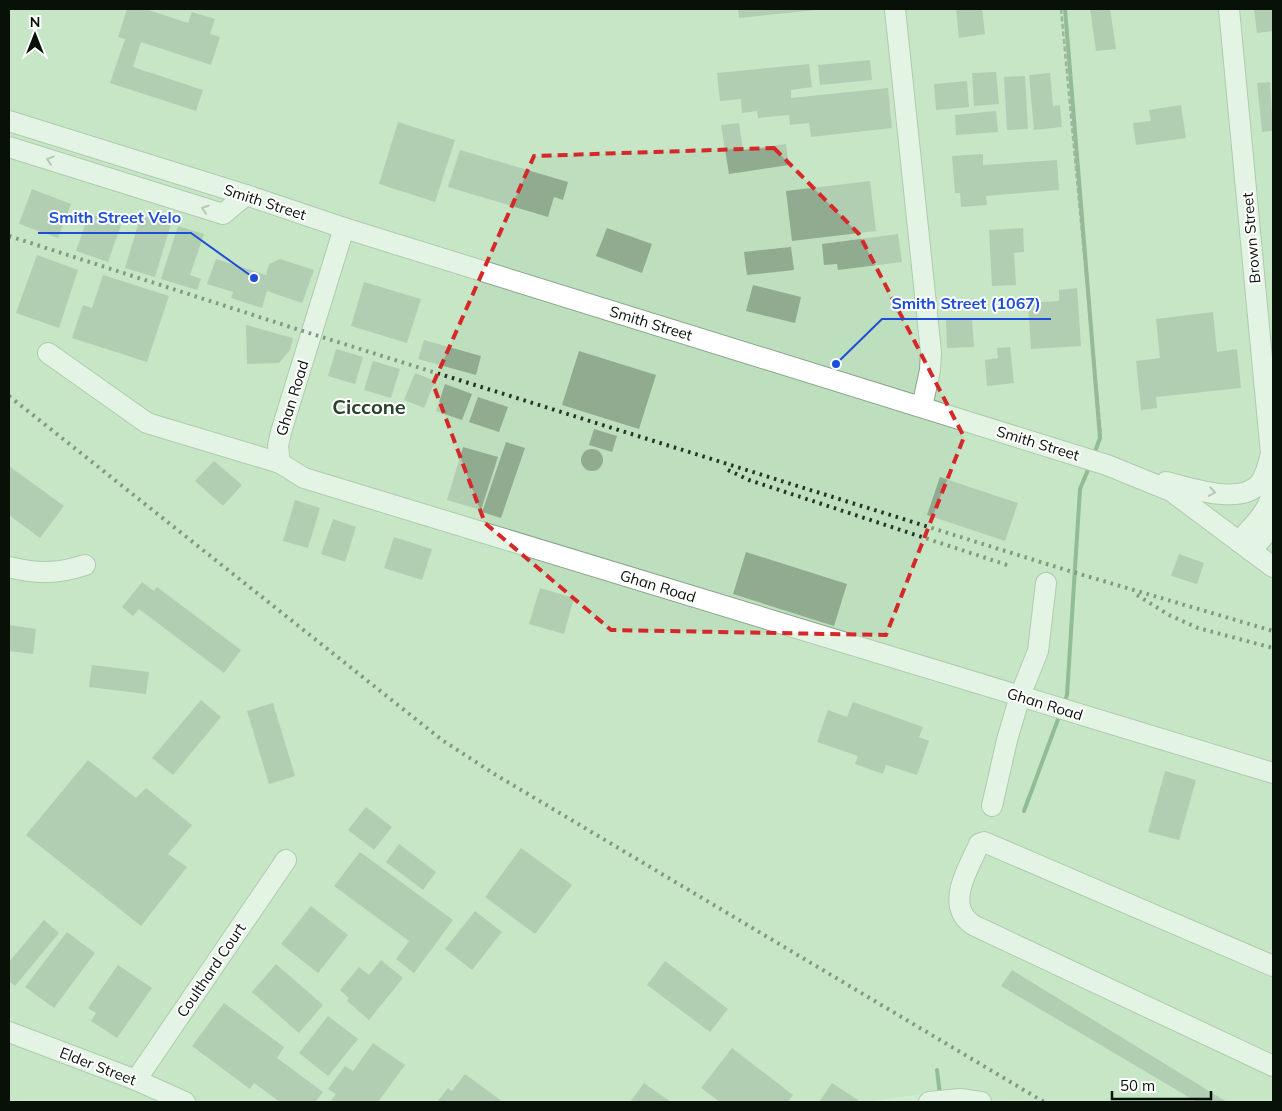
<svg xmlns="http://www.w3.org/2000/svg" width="1282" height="1111" font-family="Mulish,sans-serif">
  <rect width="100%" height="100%" fill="#ceebce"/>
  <polygon fill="#bddfbd" points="9,9 1273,9 1273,1102 962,1102 954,1089 866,1102 9,1102"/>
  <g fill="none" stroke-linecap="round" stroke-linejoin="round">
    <g stroke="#4b834e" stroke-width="4">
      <polyline points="1065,9 1100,438 1094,454"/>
      <polyline points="1064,703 1067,695 1080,489 1090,465"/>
      <polyline points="1024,811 1060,714"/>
      <polyline points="937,1070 940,1095"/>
    </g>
  </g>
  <g fill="#90ab90">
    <polygon points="127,9 145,9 188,23 192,12 215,19 210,34 220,37 211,65 141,42 133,67 203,90 196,111 110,83 125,39 118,37"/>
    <polygon points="738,9 816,9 816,10 739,18"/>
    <polygon points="956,9 982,9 985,34 959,38"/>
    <polygon points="1090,9 1110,9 1116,49 1096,51"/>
    <polygon points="1254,9 1273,9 1273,31 1257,33"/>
    <polygon points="870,60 872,80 820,85 818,65"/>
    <polygon points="809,64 812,87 791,90 791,98 888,88 892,128 811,137 809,123 790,125 789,115 758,118 757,111 742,113 741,99 720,101 717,73"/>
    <polygon points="996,72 999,104 974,106 972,73"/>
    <polygon points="1050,73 1053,106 1060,105 1062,127 1034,130 1029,75"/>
    <polygon points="1025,76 1028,129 1007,130 1004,77"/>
    <polygon points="967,81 969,107 936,110 934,84"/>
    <polygon points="1270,82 1273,131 1262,132 1257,83"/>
    <polygon points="1181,105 1186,138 1136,145 1133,123 1151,121 1149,110"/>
    <polygon points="996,111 998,132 956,135 955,115"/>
    <polygon points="398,122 455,140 435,202 379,184"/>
    <polygon points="739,123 743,150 786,144 789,165 729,174 721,125"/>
    <polygon points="460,150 568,182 563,200 554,197 548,217 448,187"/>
    <polygon points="983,154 983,165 1057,160 1059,190 986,196 987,205 961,207 960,193 955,193 952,156"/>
    <polygon points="870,181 876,231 792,241 786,191"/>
    <polygon points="32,189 71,204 58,238 19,224"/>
    <polygon points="89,214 121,225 108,262 76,251"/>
    <polygon points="141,215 171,224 155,277 125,268"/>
    <polygon points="178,226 204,234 190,275 201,279 197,290 161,279"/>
    <polygon points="607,228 652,244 642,273 596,256"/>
    <polygon points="1023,228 1024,252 1014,253 1016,285 992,286 989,230"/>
    <polygon points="898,234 902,262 838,270 837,264 824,265 822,244"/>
    <polygon points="791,247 794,270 747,275 744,252"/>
    <polygon points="37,255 78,270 59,328 16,313"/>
    <polygon points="216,259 266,275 269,264 280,259 314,270 302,303 267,291 262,308 231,298 233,292 207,284"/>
    <polygon points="103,275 169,296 147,362 72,338 83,305 92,308"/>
    <polygon points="364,282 421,299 407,343 351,326"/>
    <polygon points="753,285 801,297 795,323 746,311"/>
    <polygon points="1077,288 1081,346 1031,349 1028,303 1059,301 1059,290"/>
    <polygon points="1213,312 1217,352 1237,349 1241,388 1156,397 1157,408 1141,410 1136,361 1160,358 1156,319"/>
    <polygon points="972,318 974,347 947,348 946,320"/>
    <polygon points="246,325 293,338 290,350 279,363 247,364"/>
    <polygon points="424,340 481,356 476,375 418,359"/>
    <polygon points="1010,347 1014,383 987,386 985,360 998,358 997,348"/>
    <polygon points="336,349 363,357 355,384 328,376"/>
    <polygon points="579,351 656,375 639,429 562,405"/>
    <polygon points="373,361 400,369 391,398 364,390"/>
    <polygon points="415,373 435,381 424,408 404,400"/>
    <polygon points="445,384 472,394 462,420 436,411"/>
    <polygon points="478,397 508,407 499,432 469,422"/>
    <polygon points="594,429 617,436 612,452 589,445"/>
    <polygon points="506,442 525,448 501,518 482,512"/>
    <polygon points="463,447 498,457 481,510 447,500"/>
    <circle cx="592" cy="460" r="11"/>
    <polygon points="214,461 242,485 223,506 195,481"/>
    <polygon points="9,466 64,506 40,538 9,515"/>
    <polygon points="940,477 1018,503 1005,541 927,515"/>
    <polygon points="295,500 320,508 308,548 283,541"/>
    <polygon points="333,519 356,527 345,562 321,554"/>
    <polygon points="394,537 432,549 422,580 384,568"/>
    <polygon points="746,552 847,584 834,626 733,594"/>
    <polygon points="1179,554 1204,563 1197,584 1171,576"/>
    <polygon points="142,582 154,591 157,587 241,650 224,673 139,609 133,616 122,607"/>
    <polygon points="540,588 574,598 564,634 529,624"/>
    <polygon points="9,625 36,629 33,654 9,651"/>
    <polygon points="92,665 149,672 146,694 89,687"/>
    <polygon points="201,700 221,717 173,775 152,758"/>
    <polygon points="853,702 923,727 919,737 929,741 917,775 886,765 883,774 855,764 858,756 817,742 828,710 847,717"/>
    <polygon points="273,703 295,776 269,784 247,711"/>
    <polygon points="88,760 136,798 146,788 192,825 168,854 187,867 141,926 26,835"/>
    <polygon points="1165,771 1196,780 1179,840 1148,832"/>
    <polygon points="366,807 392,827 374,850 348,830"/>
    <polygon points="399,844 436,872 423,890 386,862"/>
    <polygon points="521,848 572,885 535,934 485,897"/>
    <polygon points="360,852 453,920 414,973 396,959 409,941 334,886"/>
    <polygon points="311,906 348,935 318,973 281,944"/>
    <polygon points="475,911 502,932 472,970 445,949"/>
    <polygon points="44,920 59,933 15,986 9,981 9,962"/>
    <polygon points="67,932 95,953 54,1008 25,987"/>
    <polygon points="381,960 403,978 369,1020 347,1001 349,998 340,990 359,967 369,975"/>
    <polygon points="665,961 728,1009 710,1032 647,985"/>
    <polygon points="276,964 323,1005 299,1033 252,992"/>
    <polygon points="118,965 152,988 117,1038 91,1021 96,1013 88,1008"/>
    <polygon points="1012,970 1227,1102 1197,1102 1001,986"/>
    <polygon points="224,1003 284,1047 277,1058 323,1092 315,1102 280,1102 254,1083 250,1089 192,1046"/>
    <polygon points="328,1016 358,1039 328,1076 299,1053"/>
    <polygon points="373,1043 405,1065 378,1102 330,1102 336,1094 328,1089 345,1066 353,1071"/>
    <polygon points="732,1048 793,1095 788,1102 720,1102 701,1088"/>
    <polygon points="465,1074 503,1102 437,1102 448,1088 452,1091"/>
    <polygon points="644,1083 671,1102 630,1102"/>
    <polygon points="832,1083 861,1102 819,1102"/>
  </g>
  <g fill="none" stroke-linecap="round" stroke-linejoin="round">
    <defs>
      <g id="minor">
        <polyline points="895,9 931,352 930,370 922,407"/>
        <polyline points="1229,9 1273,475"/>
        <polyline points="9,121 246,195 344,228 1107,465 1171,491 1273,567"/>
        <polyline points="9,147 223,214 246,195"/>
        <polyline points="344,228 281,432 278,446 280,463 304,478 1273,773"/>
        <polyline points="48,353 147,423 280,463"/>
        <path d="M1166 482C1191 488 1241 506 1260 483 1266 475 1268 466 1270 457"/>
        <path d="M1239 542C1250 528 1267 514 1271 496 1273 487 1272 477 1272 468"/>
        <polyline points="1251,551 1268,531 1273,522"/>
        <path d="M9 567C36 574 58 574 85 565"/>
        <polyline points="992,806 1007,740 1020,696 1038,651 1046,583"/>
        <path d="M1273 966 984 842 979 844C971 864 950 895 964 916 966 920 970 922 973 925L1273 1066"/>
        <polyline points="9,1032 136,1080 185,1102"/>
        <polyline points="136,1080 286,860"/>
        <polyline points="929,1102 960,1099 981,1102"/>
      </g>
    </defs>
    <use href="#minor" stroke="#89a489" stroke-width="22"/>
    <polyline stroke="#627563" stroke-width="2.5" stroke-dasharray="5 2.5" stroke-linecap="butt" points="1061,9 1101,435"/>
    <use href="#minor" stroke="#fff" stroke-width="20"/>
    <g stroke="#263327" stroke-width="4" stroke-dasharray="2.5 5" stroke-linecap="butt">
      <polyline points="9,236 312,334 1066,570 1273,631"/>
      <polyline points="9,396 442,740 496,775 1044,1102"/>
      <polyline points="728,470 749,480 1010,566"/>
      <polyline points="1137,595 1169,615 1198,628 1273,648"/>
    </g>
  </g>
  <defs><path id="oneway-chevron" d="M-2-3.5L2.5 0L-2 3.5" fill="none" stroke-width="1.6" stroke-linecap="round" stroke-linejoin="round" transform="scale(1.25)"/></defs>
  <g stroke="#9ca09c">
    <use href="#oneway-chevron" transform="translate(50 160) rotate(-162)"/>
    <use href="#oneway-chevron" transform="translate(205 209) rotate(-162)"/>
    <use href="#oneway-chevron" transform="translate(1212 492) rotate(9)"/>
  </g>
  <path d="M0 0H1282V1111H0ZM774 148 859 234 964 437 886 635 611 630 485 523 433 384 534 156Z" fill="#ceebce" fill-opacity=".55" fill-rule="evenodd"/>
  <path fill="none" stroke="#d62828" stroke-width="4" stroke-dasharray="10 6" stroke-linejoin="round" d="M774 148 859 234 964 437 886 635 611 630 485 523 433 384 534 156Z"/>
  <g text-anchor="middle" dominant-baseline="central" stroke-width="4" stroke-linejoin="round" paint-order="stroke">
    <g font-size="15" fill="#071108" stroke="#fff">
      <text transform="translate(265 202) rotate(18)">Smith Street</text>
      <text transform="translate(1251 238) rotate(-95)">Brown Street</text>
      <text transform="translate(651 323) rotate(17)">Smith Street</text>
      <text transform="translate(292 398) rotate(-73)">Ghan Road</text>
      <text transform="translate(1038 443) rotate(17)">Smith Street</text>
      <text transform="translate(658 586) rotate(17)">Ghan Road</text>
      <text transform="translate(1045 704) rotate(17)">Ghan Road</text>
      <text transform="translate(211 970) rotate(-56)">Coulthard Court</text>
      <text transform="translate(98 1066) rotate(21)">Elder Street</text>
    </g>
    <g font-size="20" font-weight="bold" fill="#2a422b" stroke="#fff">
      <text x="369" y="406">Ciccone</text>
    </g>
  </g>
  <path fill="none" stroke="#1d4ed8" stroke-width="2" d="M254 278L191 233H38M836 364L882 319H1051"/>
  <g fill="#1d4ed8" stroke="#fff" stroke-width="2">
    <circle cx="254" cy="278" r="5"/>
    <circle cx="836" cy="364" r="5"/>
  </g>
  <g font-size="16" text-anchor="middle" font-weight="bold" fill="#1d4ed8" stroke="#fff" stroke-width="4" stroke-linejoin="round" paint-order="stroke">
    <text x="115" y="223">Smith Street Velo</text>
    <text x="966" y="309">Smith Street (1067)</text>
  </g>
  <rect width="1282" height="1111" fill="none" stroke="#071108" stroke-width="20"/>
  <g transform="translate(35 35)" stroke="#ffffff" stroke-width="4" paint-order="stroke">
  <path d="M0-4L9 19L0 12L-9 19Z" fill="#071108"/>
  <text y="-8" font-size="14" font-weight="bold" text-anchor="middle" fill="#071108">N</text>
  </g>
  <path d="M1112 1091v8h99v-8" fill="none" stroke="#071108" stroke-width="2.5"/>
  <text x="1120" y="1091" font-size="15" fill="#071108" stroke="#ffffff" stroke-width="4" paint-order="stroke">50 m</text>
</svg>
